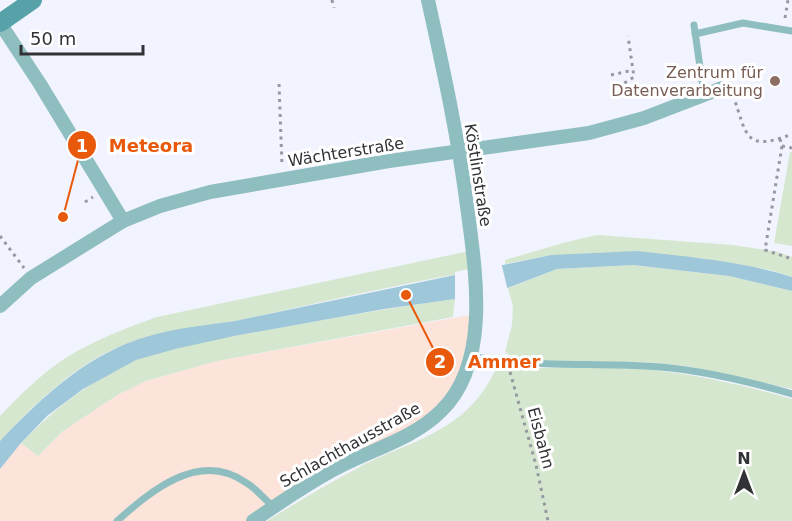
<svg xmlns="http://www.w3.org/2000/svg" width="792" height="521" font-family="'DejaVu Sans',sans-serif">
  <rect width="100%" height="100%" fill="#f1f3fe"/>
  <polygon fill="#fce4da" points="475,314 461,383 448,404 253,521 0,521 0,469 21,443 38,456 63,431 119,394 146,381 217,361"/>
  <g fill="#d6e7cf">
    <polygon points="790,152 792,152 792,246 774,243"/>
    <polygon points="597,235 733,245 778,252 792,257 792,277 771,270 699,258 551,255 505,264 505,260 563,243"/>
    <path d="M474 250 476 271C397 284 318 303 240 320 195 329 155 330 112 350 68 371 33 406 0 441V416C20 395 42 373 67 357 95 340 126 328 157 317Z"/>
    <polygon points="632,265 729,276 792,291 792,389 686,366 641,362 548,362 511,356 505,352 512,325 513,307 508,288 557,269"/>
    <path d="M455 299 453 317 217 361 146 381 119 394 63 431 38 456 21 443C55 409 91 379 136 360 168 346 221 338 256 332 322 320 388 308 455 299Z"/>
    <path d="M497 368C549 369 601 365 653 370 700 375 746 386 792 399V521H267C300 500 333 481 367 463 406 444 448 434 477 399 485 390 491 378 497 368Z"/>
  </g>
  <path fill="#9fc7da" d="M637 251C689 257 742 261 792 277V291L729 276 633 265 557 269 505 289 455 299 384 309 234 336 175 349 136 360 83 389 47 416 21 443 0 469V441C42 397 88 353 149 336 177 328 206 325 235 321L551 255Z"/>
  <polygon fill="#f1f3fe" points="501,262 508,291 455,302 455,272"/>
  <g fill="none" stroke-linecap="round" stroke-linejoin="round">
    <g stroke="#96989f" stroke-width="3" stroke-dasharray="3 4.5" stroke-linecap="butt">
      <polyline points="332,0 334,8"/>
      <polyline points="785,18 788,0"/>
      <polyline points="611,75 633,70"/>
      <polyline points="279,84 282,165"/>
      <polyline points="618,87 634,77 628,36"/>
      <path d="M733 95C747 135 744 153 792 134"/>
      <polyline points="780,139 782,146 765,250 792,259"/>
      <polyline points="782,146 792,148"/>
      <polyline points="85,202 93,197"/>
      <polyline points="0,236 24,268"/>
      <polyline points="510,372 536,465 548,521"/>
    </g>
    <g stroke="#8fbec1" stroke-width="7">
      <polyline points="694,25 704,95"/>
      <polyline points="695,34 743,23 792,31"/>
      <path d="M470 356C528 367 585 363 644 366 694 368 744 380 792 394"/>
      <path d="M117 521C151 491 199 450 245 482 256 488 264 499 274 507"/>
    </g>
    <g stroke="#8fbec1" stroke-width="14">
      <polyline points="0,23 40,84 123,221"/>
      <polyline points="0,306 31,278 123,221 160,206 210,192 389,161 589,133 644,118 722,88"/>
      <path d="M253 521C279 503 306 485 333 470 369 450 412 440 441 411 492 362 475 268 467 206 458 136 443 68 428 0"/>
    </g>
    <polyline stroke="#57a2a8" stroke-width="18" points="0,23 33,0"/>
  </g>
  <circle fill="#8d6e63" stroke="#fff" stroke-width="2" cx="775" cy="81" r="6"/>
  <g text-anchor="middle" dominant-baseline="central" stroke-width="6" stroke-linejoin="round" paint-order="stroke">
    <g font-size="16" fill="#785e54" stroke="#fff" text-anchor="end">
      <text x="763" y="72">Zentrum für<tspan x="763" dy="18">Datenverarbeitung</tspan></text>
    </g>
    <g font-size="16" fill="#313236" stroke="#fff">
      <text transform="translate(346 152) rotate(-9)">Wächterstraße</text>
      <text transform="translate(478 175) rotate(81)">Köstlinstraße</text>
      <text transform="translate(541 438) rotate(75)">Eisbahn</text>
      <text transform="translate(350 445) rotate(-29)">Schlachthausstraße</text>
    </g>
  </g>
  <path fill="none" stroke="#e8590c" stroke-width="2" d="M63 217L82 145M406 295L440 362"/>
  <g fill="#e8590c" stroke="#fff" stroke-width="2">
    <circle cx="63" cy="217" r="6"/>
    <circle cx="406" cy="295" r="6"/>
    <circle cx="82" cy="145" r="15"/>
    <circle cx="440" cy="362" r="15"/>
  </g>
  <g font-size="18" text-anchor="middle" font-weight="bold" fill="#fff">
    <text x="82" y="152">1</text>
    <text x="440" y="368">2</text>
  </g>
  <g font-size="18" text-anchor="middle" font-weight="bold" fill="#e8590c" stroke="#fff" stroke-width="6" stroke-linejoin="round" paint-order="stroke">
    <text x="151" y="152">Meteora</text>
    <text x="504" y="368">Ammer</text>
  </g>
  <g transform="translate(744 473)" stroke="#ffffff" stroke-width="4.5" paint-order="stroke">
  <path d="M0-4.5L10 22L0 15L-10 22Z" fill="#313236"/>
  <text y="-9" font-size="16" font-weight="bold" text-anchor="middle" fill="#313236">N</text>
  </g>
  <path d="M21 45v9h122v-9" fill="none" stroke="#313236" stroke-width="3"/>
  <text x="30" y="45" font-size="18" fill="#313236" stroke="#ffffff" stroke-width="4.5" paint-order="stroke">50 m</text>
</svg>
